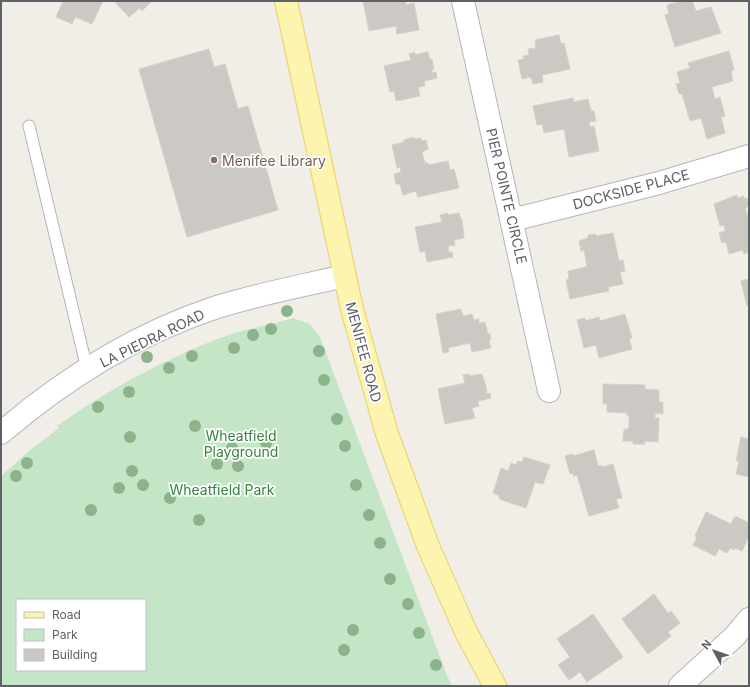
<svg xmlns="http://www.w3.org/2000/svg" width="750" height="687" font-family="Inter,sans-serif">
  <rect width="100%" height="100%" fill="#f0eee7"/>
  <path fill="#c4e6c6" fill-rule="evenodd" d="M293 318 310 324 320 337 446 673 452 686H1V476L30 450 59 428 57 426C107 390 163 360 220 338 244 329 270 325 293 318ZM17 600H145V670H17Z"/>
  <g fill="#ccc8c4" stroke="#d5d1c5">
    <polygon points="63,1 103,1 92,24 75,17 72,24 56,17"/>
    <polygon points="152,1 142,11 140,8 129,17 115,2"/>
    <polygon points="363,1 406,1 406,5 414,3 419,30 397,34 396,26 369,31"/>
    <polygon points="681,1 692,1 696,11 711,7 721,33 675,47 665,15 669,14 667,5"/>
    <polygon points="559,35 561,44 564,43 570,69 542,75 543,82 533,84 531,77 522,79 518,60 524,59 523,56 529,55 528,49 536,48 535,40"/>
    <polygon points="209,49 214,67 225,64 238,109 248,106 278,210 187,237 139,69"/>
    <polygon points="729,51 734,70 731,71 733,81 712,87 715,99 720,97 725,116 721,117 725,133 707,139 701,118 690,121 682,94 679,94 676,84 680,83 677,72 690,68 688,63"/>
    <polygon points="415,52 415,55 428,52 430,60 432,59 434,69 432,69 432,73 436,72 437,78 424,81 425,86 418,87 420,96 396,101 394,91 390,92 384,66 411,60 409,54"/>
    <polygon points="573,98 574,102 588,99 591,111 594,111 596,121 589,122 590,127 594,126 599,151 569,157 564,129 544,133 542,124 537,125 533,106"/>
    <polygon points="414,137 415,139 421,138 422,141 426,140 428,149 422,152 425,163 428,163 429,165 448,161 450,170 454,169 459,188 418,197 416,191 403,195 400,184 396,184 394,174 401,172 400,167 397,168 392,145 404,142 404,140"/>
    <polygon points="737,195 738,198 744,196 744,199 747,198 749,205 745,209 749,220 749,252 744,254 743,250 729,254 726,242 722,243 719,233 725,231 724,225 720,226 714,204"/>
    <polygon points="448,213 448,215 459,213 461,220 462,219 464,238 454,240 455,245 448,246 449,253 452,252 453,257 427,262 425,251 420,252 415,227 442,222 440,215"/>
    <polygon points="613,233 619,261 623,260 625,271 620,272 623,284 608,287 609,291 570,299 566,280 569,279 568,271 587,267 584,250 581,251 579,241 588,238 588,235 596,234 596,236"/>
    <polygon points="749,279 749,305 747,306 741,281"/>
    <polygon points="461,309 463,316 472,314 474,320 479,319 479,323 485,322 488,334 490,334 491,339 489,340 491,348 472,352 470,343 448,348 449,352 443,353 436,314"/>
    <polygon points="625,314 632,338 629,339 632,349 599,358 596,345 584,348 577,320 585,318 585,321 599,317 600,321"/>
    <polygon points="469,374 469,376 482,374 487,390 486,394 490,393 491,398 478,401 479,406 472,408 475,418 445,424 438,389 465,383 463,375"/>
    <polygon points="603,384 645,385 645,389 659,390 659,402 663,402 663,414 655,413 655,418 659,418 658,442 644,441 645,444 633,444 633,441 623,441 624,430 629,428 629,416 627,416 628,413 607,412 607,404 603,403"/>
    <polygon points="741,437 749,439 749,477 736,474 739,461 736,461"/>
    <polygon points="594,450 598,466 601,465 602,467 613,464 622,498 616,499 619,508 589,516 577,475 573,476 573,473 570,474 565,456 573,454 573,456"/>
    <polygon points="524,457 550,465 543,484 535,482 526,508 499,499 500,496 493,493 501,468 508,471 511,463 516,465 518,461 522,462"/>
    <polygon points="706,512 731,524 735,516 749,523 749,536 742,551 735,548 734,550 730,548 727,553 719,549 715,556 693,545 697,537 695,536"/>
    <polygon points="654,594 668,613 671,611 680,623 668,632 671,636 648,654 622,619"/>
    <polygon points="593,614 623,657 587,682 580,672 569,680 558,665 570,657 557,639"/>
  </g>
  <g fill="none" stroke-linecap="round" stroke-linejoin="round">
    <defs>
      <polyline id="service" points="29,126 87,369"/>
      <g id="minor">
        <polyline points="463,1 549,391"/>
        <polyline points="512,220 659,183 749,156"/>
        <polyline points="680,686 735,636 749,619"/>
      </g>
      <path id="tertiary" d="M1 433C64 379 138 333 217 307 259 294 302 286 344 276"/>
      <polyline id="primary" points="286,1 352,309 387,434 428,546 466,632 495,686"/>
    </defs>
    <use href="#service" stroke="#b4b6bb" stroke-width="13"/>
    <use href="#minor" stroke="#b4b6bb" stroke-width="24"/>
    <use href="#tertiary" stroke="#b4b6bb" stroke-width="24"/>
    <use href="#primary" stroke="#edce62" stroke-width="24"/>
    <use href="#service" stroke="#fff" stroke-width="11"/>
    <use href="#minor" stroke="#fff" stroke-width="22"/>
    <use href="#tertiary" stroke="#fff" stroke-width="22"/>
    <use href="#primary" stroke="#fcf4af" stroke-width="22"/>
  </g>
  <g fill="#8bb48b">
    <circle cx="287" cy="311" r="6"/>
    <circle cx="271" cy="329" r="6"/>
    <circle cx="253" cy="335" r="6"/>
    <circle cx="234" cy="348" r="6"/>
    <circle cx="319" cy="351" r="6"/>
    <circle cx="192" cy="356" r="6"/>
    <circle cx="147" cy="357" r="6"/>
    <circle cx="169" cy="368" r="6"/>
    <circle cx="324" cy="380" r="6"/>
    <circle cx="129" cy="392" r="6"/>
    <circle cx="98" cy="407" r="6"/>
    <circle cx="337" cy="419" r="6"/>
    <circle cx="195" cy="426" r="6"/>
    <circle cx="130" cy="437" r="6"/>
    <circle cx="266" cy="443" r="6"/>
    <circle cx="345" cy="446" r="6"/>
    <circle cx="232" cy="448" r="6"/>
    <circle cx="27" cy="463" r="6"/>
    <circle cx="217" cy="464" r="6"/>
    <circle cx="238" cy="466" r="6"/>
    <circle cx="132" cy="471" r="6"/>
    <circle cx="16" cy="476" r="6"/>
    <circle cx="143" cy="485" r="6"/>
    <circle cx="356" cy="485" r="6"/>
    <circle cx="119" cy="488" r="6"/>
    <circle cx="170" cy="498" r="6"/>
    <circle cx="91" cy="510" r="6"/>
    <circle cx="369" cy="515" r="6"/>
    <circle cx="199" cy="520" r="6"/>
    <circle cx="380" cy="543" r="6"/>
    <circle cx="390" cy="579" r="6"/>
    <circle cx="408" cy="604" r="6"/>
    <circle cx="353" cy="630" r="6"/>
    <circle cx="419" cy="633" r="6"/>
    <circle cx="344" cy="650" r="6"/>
    <circle cx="436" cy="665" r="6"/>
  </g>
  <circle fill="#8d6e63" stroke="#fff" stroke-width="1.5" cx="214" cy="160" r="4"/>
  <g text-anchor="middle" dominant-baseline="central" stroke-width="3.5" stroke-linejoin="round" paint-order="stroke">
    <g font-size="14" fill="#785e54" stroke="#fff" text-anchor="start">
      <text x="222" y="160">Menifee Library</text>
    </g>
    <g font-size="14" fill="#5e6167" stroke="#fff">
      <text transform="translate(631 189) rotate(-15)">DOCKSIDE PLACE</text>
      <text transform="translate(507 196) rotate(77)">PIER POINTE CIRCLE</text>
      <text transform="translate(152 338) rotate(-26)">LA PIEDRA ROAD</text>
      <text transform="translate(364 352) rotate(75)">MENIFEE ROAD</text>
    </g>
    <g font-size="14" fill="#388440" stroke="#fff">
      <text x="241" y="435">Wheatfield<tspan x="241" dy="16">Playground</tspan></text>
      <text x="222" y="489">Wheatfield Park</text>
    </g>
  </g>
  <rect width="750" height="687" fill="none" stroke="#5e6167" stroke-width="4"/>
  <rect x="16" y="599" width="130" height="72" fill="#ffffff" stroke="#bfc0c2"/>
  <rect x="24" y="612" width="20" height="6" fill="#fcf4af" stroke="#bfc0c2"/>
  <text x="52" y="619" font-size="12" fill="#5e6167">Road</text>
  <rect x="24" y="629" width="20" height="12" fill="#c4e6c6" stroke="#bfc0c2"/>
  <text x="52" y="639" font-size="12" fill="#5e6167">Park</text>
  <rect x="24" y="649" width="20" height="12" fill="#ccc8c4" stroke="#bfc0c2"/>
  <text x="52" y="659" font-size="12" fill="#5e6167">Building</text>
  <g transform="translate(714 651) rotate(310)" stroke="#ffffff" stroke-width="3" paint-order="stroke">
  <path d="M0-3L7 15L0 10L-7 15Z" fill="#5e6167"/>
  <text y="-6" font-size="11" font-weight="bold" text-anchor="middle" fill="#5e6167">N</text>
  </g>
</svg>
